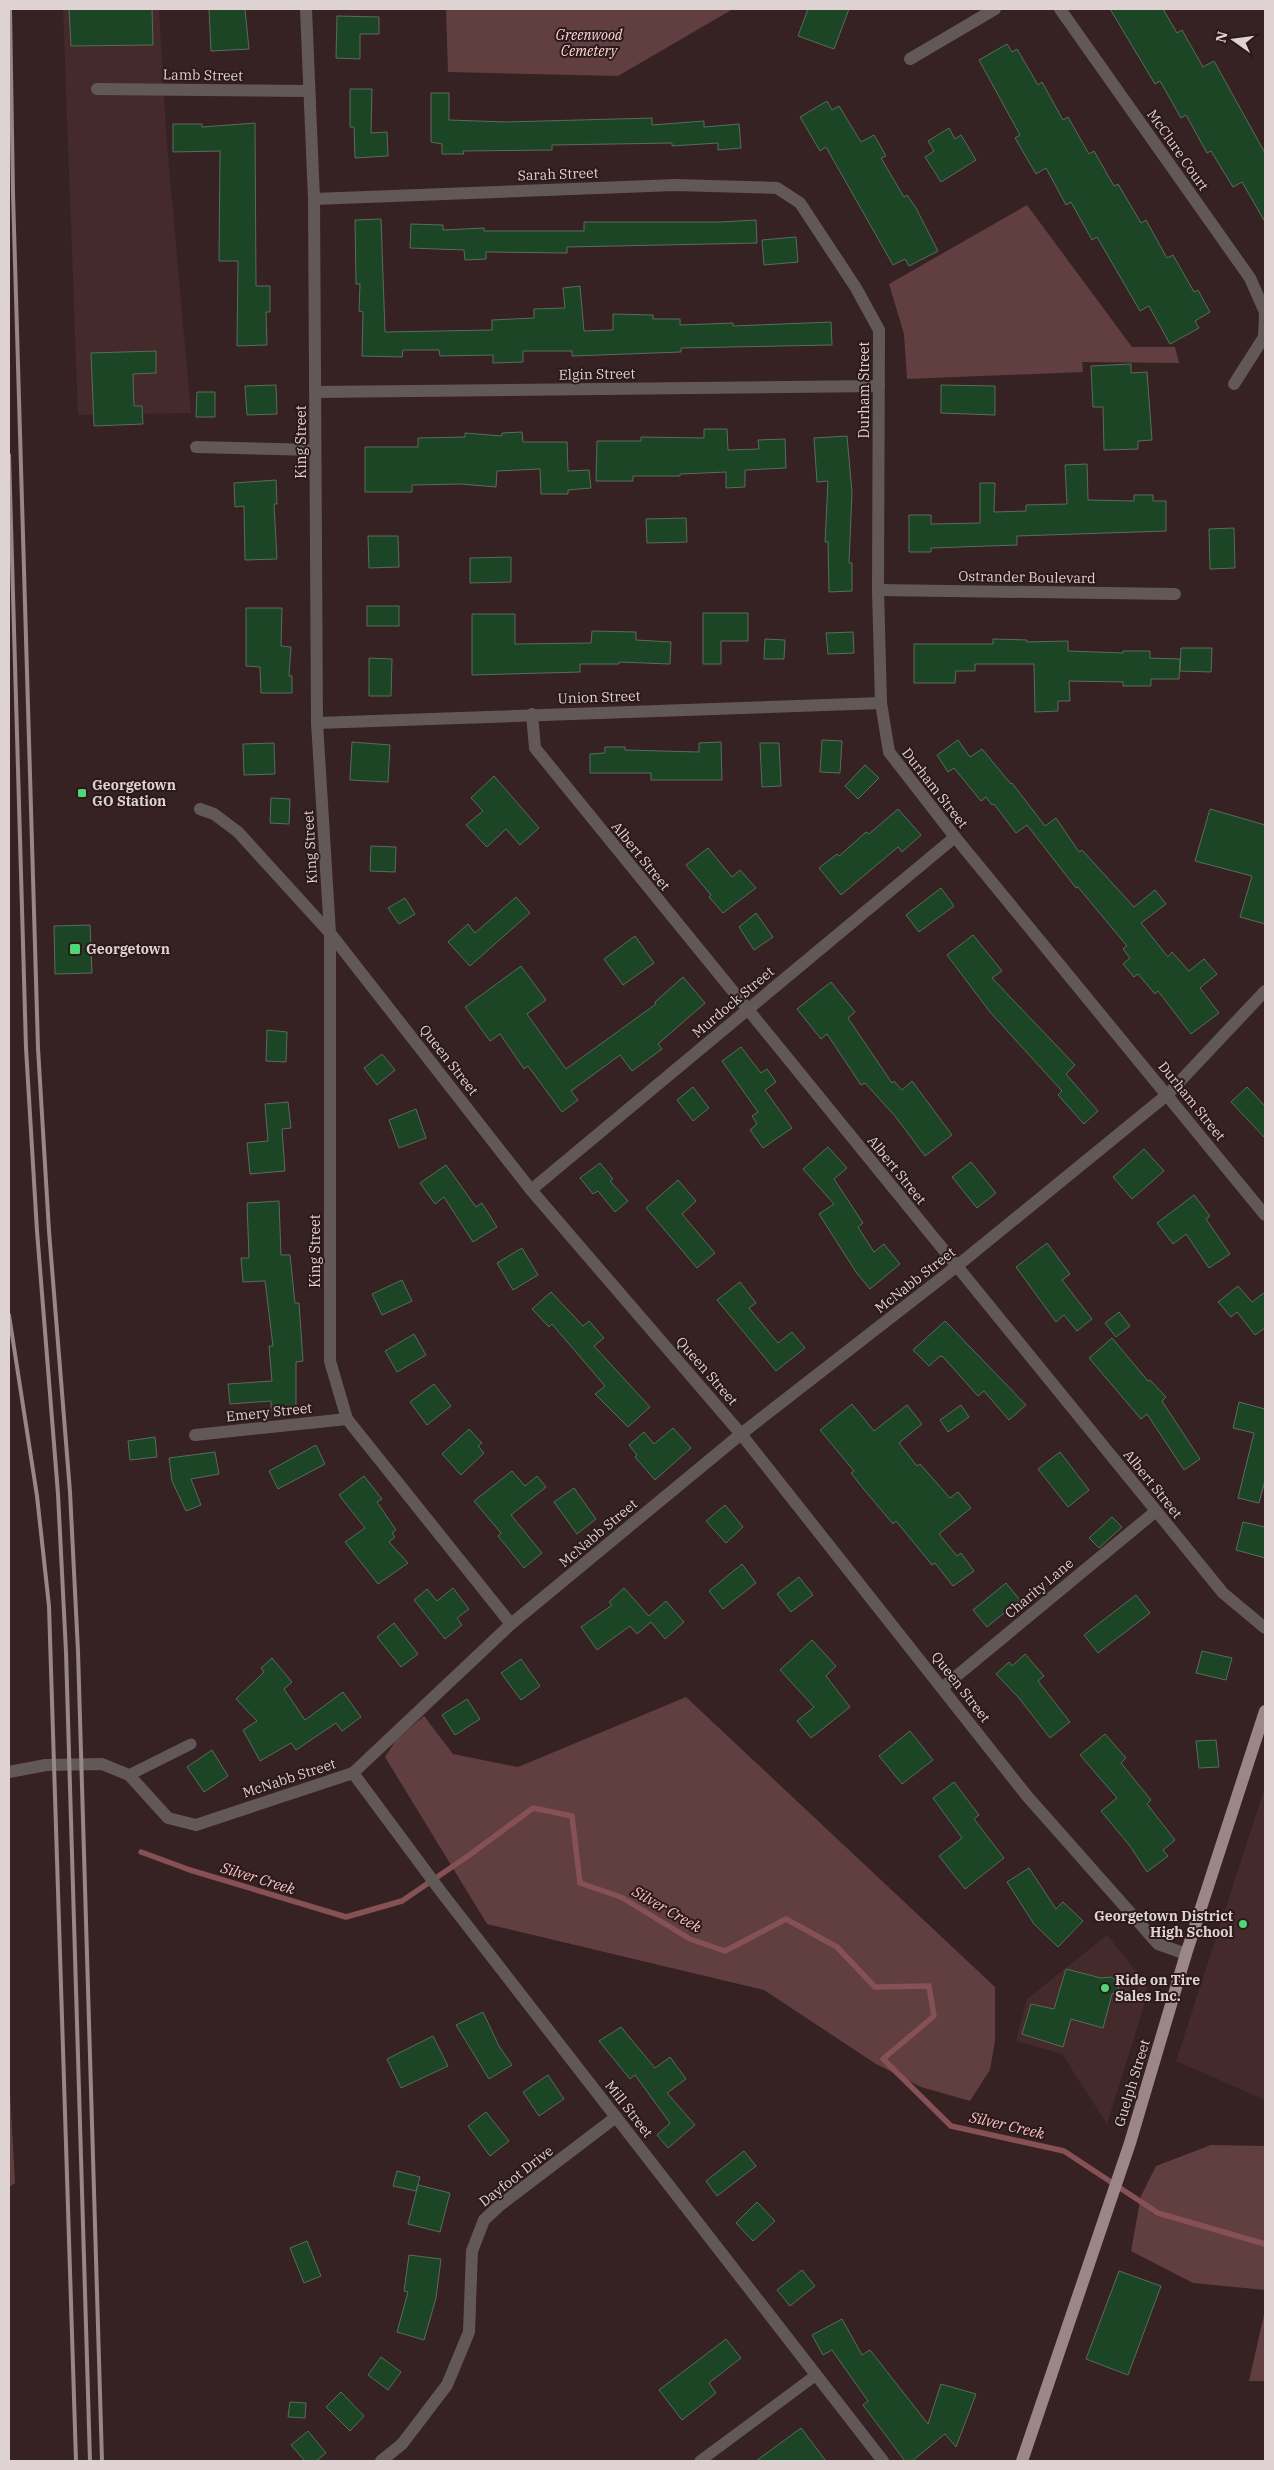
<svg xmlns="http://www.w3.org/2000/svg" width="1274" height="2470" font-family="'IBM Plex Serif',serif">
  <rect width="100%" height="100%" fill="#362223"/>
  <g fill="#442a2b">
    <polygon points="63,9 159,9 166,132 191,413 78,415"/>
    <polygon points="1265,1787 1265,2100 1176,2061"/>
    <polygon points="1107,1935 1145,1982 1148,1993 1107,2124 1062,2054 1016,2041 1027,1999"/>
  </g>
  <g fill="#613e40">
    <polygon points="446,9 733,9 618,76 448,72"/>
    <polygon points="1027,205 1132,347 1175,347 1179,363 1082,362 1083,372 907,379 904,334 889,284"/>
    <polygon points="686,1697 995,1987 995,2041 990,2070 970,2101 921,2087 876,2064 764,1990 487,1924 385,1757 396,1740 424,1716 453,1754 518,1767"/>
    <polygon points="9,2073 15,2183 9,2187"/>
    <polygon points="1211,2145 1265,2146 1265,2290 1193,2283 1131,2251 1141,2196 1156,2166"/>
    <polygon points="1265,2310 1265,2381 1249,2381"/>
  </g>
  <g fill="none" stroke-linecap="round" stroke-linejoin="round">
    <polyline stroke="#865154" stroke-width="5.5" points="141,1852 190,1870 346,1917 402,1901 468,1856 533,1808 572,1816 580,1883 621,1897 690,1939 725,1951 786,1919 837,1947 875,1987 929,1986 934,2016 883,2059 951,2126 1064,2151 1158,2213 1265,2244"/>
  </g>
  <g fill="#1b4525" stroke="#5a6b5d">
    <polygon points="69,9 152,9 153,45 71,46"/>
    <polygon points="209,9 245,9 249,49 211,51"/>
    <polygon points="808,9 849,9 834,49 798,36"/>
    <polygon points="1110,9 1163,9 1177,33 1182,30 1203,67 1214,61 1265,153 1265,222 1242,182 1233,187 1211,151 1207,153 1186,115 1181,118 1160,81 1155,84"/>
    <polygon points="337,16 379,17 379,34 360,34 360,59 336,58"/>
    <polygon points="1007,44 1012,52 1017,49 1038,85 1042,82 1063,120 1068,117 1089,154 1094,151 1114,186 1118,184 1141,223 1146,220 1167,258 1173,255 1194,292 1198,290 1210,312 1195,321 1199,328 1170,344 1149,306 1140,311 1097,237 1092,240 1071,202 1066,205 1046,168 1036,174 1015,138 1020,135 979,60"/>
    <polygon points="350,89 372,89 371,133 387,132 388,156 355,158 354,127 350,127"/>
    <polygon points="431,93 449,93 449,120 506,122 652,118 652,125 704,121 704,127 739,124 741,148 718,150 718,143 672,146 672,143 552,145 552,150 463,151 464,154 442,154 442,144 431,142"/>
    <polygon points="827,101 832,110 839,106 861,142 874,135 886,156 881,158 904,197 907,195 916,208 938,251 909,266 905,259 893,265 826,147 820,151 800,117"/>
    <polygon points="255,123 256,286 270,286 270,312 266,312 267,345 237,346 238,261 219,261 220,151 173,152 173,124 202,124 202,127"/>
    <polygon points="949,128 955,139 961,135 976,160 941,182 925,157 934,151 928,141"/>
    <polygon points="381,219 385,332 492,330 492,320 534,318 534,309 565,308 563,288 580,286 584,331 613,330 613,314 653,315 653,319 680,319 680,325 733,323 733,326 831,322 832,345 681,348 681,352 572,356 572,351 523,351 523,362 493,363 493,355 440,356 439,350 403,350 402,357 362,356 363,312 359,311 360,284 356,284 355,220"/>
    <polygon points="756,220 757,243 567,247 567,253 486,252 486,259 465,260 464,250 410,248 411,224 443,225 443,230 484,228 484,231 584,231 584,222 720,222"/>
    <polygon points="796,237 798,262 764,265 762,240"/>
    <polygon points="156,351 156,373 133,374 134,406 142,406 143,424 94,426 91,353"/>
    <polygon points="1131,364 1131,373 1147,372 1152,440 1138,441 1138,449 1104,450 1103,407 1093,407 1091,366"/>
    <polygon points="276,385 277,414 247,415 245,386"/>
    <polygon points="941,385 995,386 995,415 941,413"/>
    <polygon points="197,392 215,392 215,417 196,417"/>
    <polygon points="704,429 727,429 728,450 759,449 758,440 785,439 786,468 745,470 745,487 726,488 726,472 680,474 680,476 633,476 633,481 596,481 597,441 641,441 641,437 704,438"/>
    <polygon points="522,432 523,442 567,442 568,471 589,470 591,488 568,490 568,494 541,494 540,469 497,471 496,487 461,484 412,485 412,492 365,492 365,447 418,447 418,438 465,437 465,433 502,436 502,433"/>
    <polygon points="847,436 852,492 849,563 852,563 852,591 829,592 828,542 825,542 828,481 817,482 814,438"/>
    <polygon points="1087,464 1088,500 1134,501 1134,495 1153,495 1153,501 1166,501 1166,531 1017,536 1017,545 931,548 931,552 909,552 909,515 931,515 931,524 980,523 980,483 995,483 994,512 1026,511 1026,505 1067,504 1065,465"/>
    <polygon points="276,480 277,504 274,504 277,559 245,560 244,506 235,507 234,483"/>
    <polygon points="686,518 687,542 647,543 646,519"/>
    <polygon points="1234,528 1235,568 1210,569 1209,529"/>
    <polygon points="368,536 398,536 399,567 369,568"/>
    <polygon points="511,557 511,582 470,583 470,558"/>
    <rect x="367" y="606" width="32" height="20"/>
    <polygon points="246,608 282,608 281,646 291,647 289,676 292,676 292,693 261,693 260,667 246,666"/>
    <polygon points="703,613 748,613 748,641 721,641 721,664 703,664"/>
    <polygon points="472,614 515,614 515,644 591,643 592,631 636,632 636,640 671,642 670,664 619,662 619,664 580,664 580,672 472,675"/>
    <polygon points="853,632 854,653 828,654 826,633"/>
    <polygon points="765,639 785,640 784,659 764,659"/>
    <polygon points="993,639 1027,640 1027,642 1068,641 1068,651 1123,653 1123,651 1150,651 1150,658 1180,659 1179,679 1151,679 1151,686 1123,686 1123,682 1069,681 1070,701 1058,701 1058,711 1035,712 1034,664 975,664 975,671 956,671 955,683 914,683 914,644 993,644"/>
    <polygon points="1181,648 1212,648 1211,672 1180,671"/>
    <polygon points="369,658 392,659 391,696 369,696"/>
    <polygon points="822,740 842,741 840,773 820,772"/>
    <polygon points="958,740 970,757 982,749 1011,784 1012,783 1045,826 1056,818 1079,852 1082,850 1134,907 1155,890 1166,904 1141,923 1168,957 1172,952 1189,971 1204,959 1217,974 1200,988 1219,1013 1191,1034 1158,991 1155,994 1138,974 1134,977 1123,964 1130,958 1123,949 1127,946 1078,887 1076,888 1027,825 1016,833 994,804 992,805 986,797 981,801 954,768 948,772 937,755"/>
    <polygon points="352,742 390,745 388,782 350,780"/>
    <polygon points="721,742 722,780 651,780 651,773 590,773 590,754 605,753 605,747 625,747 625,750 699,752 699,743"/>
    <polygon points="274,743 275,774 244,775 243,744"/>
    <polygon points="760,743 779,743 781,786 762,787"/>
    <polygon points="865,765 879,778 858,799 845,786"/>
    <polygon points="494,776 539,828 520,845 506,829 487,847 466,825 483,811 471,798"/>
    <polygon points="271,798 290,799 289,824 270,823"/>
    <polygon points="898,809 921,835 902,852 898,847 841,895 819,868 837,854 839,856 866,832 869,834"/>
    <polygon points="1210,809 1265,825 1265,924 1240,917 1252,876 1195,861"/>
    <polygon points="371,846 396,847 395,872 370,871"/>
    <polygon points="708,848 732,877 740,870 756,888 723,913 709,897 711,895 686,865"/>
    <polygon points="941,888 954,906 919,932 906,915"/>
    <polygon points="516,897 530,913 470,966 448,942 468,924 475,933"/>
    <polygon points="405,898 415,914 399,924 388,908"/>
    <polygon points="756,913 773,937 754,950 739,927"/>
    <polygon points="90,925 92,973 55,974 54,926"/>
    <polygon points="973,935 1002,971 992,978 1075,1065 1066,1074 1098,1111 1084,1124 1058,1095 1062,1091 990,1012 947,955"/>
    <polygon points="635,936 654,963 623,985 604,959"/>
    <polygon points="521,966 546,1000 527,1014 566,1069 656,1004 655,1002 683,977 705,1003 658,1044 662,1049 632,1071 620,1055 571,1091 578,1100 562,1112 528,1066 524,1069 500,1034 490,1041 465,1007"/>
    <polygon points="831,982 855,1012 848,1018 892,1083 894,1081 902,1090 912,1081 952,1135 925,1156 895,1116 865,1083 861,1085 827,1034 821,1039 797,1009"/>
    <polygon points="267,1030 287,1032 286,1062 266,1061"/>
    <polygon points="741,1047 761,1073 767,1069 776,1082 765,1090 792,1128 763,1148 750,1130 757,1124 752,1116 758,1112 722,1061"/>
    <polygon points="382,1054 395,1070 377,1085 364,1068"/>
    <polygon points="693,1087 709,1108 693,1121 677,1100"/>
    <polygon points="1247,1087 1265,1106 1265,1138 1231,1102"/>
    <polygon points="288,1102 291,1128 282,1129 285,1171 250,1174 247,1143 268,1141 265,1104"/>
    <polygon points="416,1109 426,1138 399,1148 389,1120"/>
    <polygon points="828,1147 847,1168 834,1179 863,1223 858,1227 874,1252 884,1244 900,1264 870,1289 856,1272 819,1214 834,1204 803,1169"/>
    <polygon points="1144,1149 1164,1171 1132,1199 1113,1177"/>
    <polygon points="971,1162 996,1193 977,1208 952,1177"/>
    <polygon points="600,1163 613,1179 610,1181 628,1201 615,1212 598,1191 593,1194 580,1178"/>
    <polygon points="446,1165 476,1207 482,1203 497,1227 473,1242 444,1197 435,1204 420,1183"/>
    <polygon points="678,1180 696,1201 682,1214 715,1253 697,1268 646,1208"/>
    <polygon points="1194,1195 1210,1216 1206,1219 1230,1254 1209,1268 1186,1234 1173,1244 1157,1223"/>
    <polygon points="279,1201 281,1255 290,1255 295,1303 299,1303 303,1361 296,1362 296,1412 271,1411 271,1401 230,1404 228,1384 272,1381 269,1346 273,1346 265,1281 243,1282 241,1258 249,1258 247,1203"/>
    <polygon points="1047,1243 1070,1274 1062,1280 1092,1319 1077,1331 1064,1315 1056,1322 1016,1267"/>
    <polygon points="522,1248 538,1275 513,1290 497,1263"/>
    <polygon points="402,1280 412,1301 382,1315 372,1294"/>
    <polygon points="740,1282 756,1303 749,1308 778,1343 792,1332 805,1348 776,1371 717,1300"/>
    <polygon points="1238,1286 1252,1302 1265,1292 1265,1328 1255,1335 1237,1312 1231,1317 1218,1302"/>
    <polygon points="551,1292 583,1326 589,1321 604,1338 594,1346 650,1407 628,1427 595,1394 605,1386 552,1324 549,1327 532,1309"/>
    <polygon points="1119,1312 1130,1326 1116,1337 1105,1323"/>
    <polygon points="945,1321 1026,1405 1009,1420 984,1391 978,1396 943,1357 940,1356 929,1366 913,1350"/>
    <polygon points="414,1334 426,1355 397,1372 385,1351"/>
    <polygon points="1112,1338 1148,1381 1150,1380 1166,1397 1162,1401 1200,1459 1184,1470 1147,1414 1141,1419 1089,1358"/>
    <polygon points="434,1384 451,1406 427,1425 410,1402"/>
    <polygon points="1239,1402 1265,1409 1265,1480 1259,1503 1238,1498 1254,1433 1233,1428"/>
    <polygon points="852,1404 874,1431 907,1405 922,1424 899,1443 917,1466 920,1464 950,1498 958,1492 971,1508 939,1534 957,1556 961,1553 974,1571 953,1586 935,1563 932,1565 896,1521 893,1524 862,1487 851,1473 854,1471 820,1430"/>
    <polygon points="961,1405 969,1417 948,1432 940,1420"/>
    <polygon points="673,1428 691,1448 655,1480 635,1457 637,1455 629,1445 644,1432 654,1444"/>
    <polygon points="469,1429 482,1443 478,1446 484,1453 461,1475 442,1454"/>
    <polygon points="155,1437 157,1457 130,1460 128,1441"/>
    <polygon points="316,1445 325,1464 278,1489 269,1471"/>
    <polygon points="215,1452 219,1474 191,1479 201,1505 186,1511 172,1481 169,1458"/>
    <polygon points="1060,1452 1089,1490 1068,1507 1038,1469"/>
    <polygon points="512,1471 525,1486 537,1476 546,1487 511,1515 542,1553 524,1568 498,1536 501,1533 474,1501"/>
    <polygon points="364,1476 382,1499 377,1502 396,1530 392,1533 395,1537 389,1542 408,1563 378,1584 345,1542 365,1528 339,1495"/>
    <polygon points="574,1488 596,1519 577,1534 554,1502"/>
    <polygon points="725,1505 743,1527 726,1543 706,1521"/>
    <polygon points="1112,1517 1122,1527 1099,1548 1089,1538"/>
    <polygon points="1243,1522 1265,1527 1265,1558 1236,1550"/>
    <polygon points="742,1564 756,1583 723,1609 709,1591"/>
    <polygon points="799,1577 813,1595 791,1612 777,1594"/>
    <polygon points="1006,1583 1020,1600 987,1627 973,1610"/>
    <polygon points="453,1588 469,1609 457,1618 462,1625 445,1639 414,1600 427,1589 437,1601"/>
    <polygon points="624,1588 649,1616 666,1601 684,1622 665,1639 651,1622 637,1634 630,1626 597,1650 581,1627 612,1605 609,1602"/>
    <polygon points="1136,1595 1150,1613 1098,1653 1084,1635"/>
    <polygon points="394,1623 418,1654 401,1667 377,1637"/>
    <polygon points="812,1640 836,1666 826,1676 850,1707 811,1738 797,1721 814,1707 780,1670"/>
    <polygon points="1202,1651 1232,1658 1226,1680 1196,1673"/>
    <polygon points="1025,1654 1044,1676 1038,1681 1070,1722 1050,1738 1019,1698 996,1674 1009,1662 1012,1666"/>
    <polygon points="272,1658 292,1682 284,1689 305,1720 343,1692 361,1717 342,1731 336,1723 296,1750 291,1743 260,1761 243,1730 257,1721 236,1699 264,1672 261,1668"/>
    <polygon points="521,1659 540,1686 521,1700 501,1673"/>
    <polygon points="467,1699 480,1719 455,1735 442,1715"/>
    <polygon points="910,1731 933,1760 902,1784 879,1756"/>
    <polygon points="1105,1734 1126,1758 1121,1763 1151,1800 1147,1804 1175,1840 1163,1850 1168,1856 1147,1872 1130,1846 1101,1811 1117,1798 1080,1755"/>
    <polygon points="1216,1740 1219,1767 1199,1768 1196,1741"/>
    <polygon points="212,1750 228,1776 204,1792 187,1767"/>
    <polygon points="954,1782 979,1815 974,1819 1004,1858 965,1889 939,1856 962,1838 933,1798"/>
    <polygon points="1029,1868 1056,1909 1063,1902 1083,1921 1058,1947 1034,1924 1007,1882"/>
    <polygon points="1066,1969 1101,1978 1111,1977 1117,1981 1119,1991 1112,1994 1103,2028 1071,2019 1063,2047 1022,2034 1031,2004 1054,2009"/>
    <polygon points="483,2012 499,2046 512,2065 489,2079 456,2025"/>
    <polygon points="621,2027 655,2068 670,2057 686,2079 667,2093 695,2125 668,2148 657,2135 670,2123 635,2075 630,2079 599,2041"/>
    <polygon points="433,2036 448,2066 401,2088 387,2059"/>
    <polygon points="548,2075 564,2099 539,2116 523,2092"/>
    <polygon points="486,2112 509,2141 490,2156 468,2126"/>
    <polygon points="744,2151 756,2166 717,2196 706,2181"/>
    <polygon points="397,2171 420,2177 416,2191 393,2186"/>
    <polygon points="418,2185 450,2193 440,2232 408,2224"/>
    <polygon points="757,2202 775,2221 753,2241 736,2223"/>
    <polygon points="307,2241 321,2276 304,2283 290,2248"/>
    <polygon points="409,2255 441,2259 436,2298 424,2340 397,2332 408,2292 404,2291"/>
    <polygon points="802,2270 815,2286 790,2306 777,2290"/>
    <polygon points="1119,2271 1161,2286 1128,2375 1086,2359"/>
    <polygon points="842,2319 862,2355 870,2350 928,2424 941,2384 976,2394 956,2447 945,2434 912,2461 905,2461 863,2405 868,2401 832,2350 823,2355 812,2335"/>
    <polygon points="726,2339 741,2358 709,2383 716,2393 682,2420 659,2390"/>
    <polygon points="381,2357 401,2372 388,2390 368,2375"/>
    <polygon points="341,2392 364,2416 350,2431 326,2407"/>
    <polygon points="290,2402 306,2403 305,2418 288,2417"/>
    <polygon points="801,2428 826,2461 756,2461"/>
    <polygon points="308,2431 326,2453 316,2461 305,2461 291,2445"/>
  </g>
  <g fill="none" stroke-linecap="round" stroke-linejoin="round">
    <g stroke="#635858" stroke-width="11">
      <polyline points="129,1775 191,1744"/>
      <polyline points="700,2461 816,2375"/>
    </g>
    <g stroke="#635858" stroke-width="12">
      <polyline points="306,9 314,199 317,723 330,933 330,1361 347,1419 511,1624"/>
      <polyline points="1060,9 1250,278 1265,312"/>
      <polyline points="910,59 995,9"/>
      <polyline points="97,89 309,91"/>
      <polyline points="314,199 675,185 777,188 800,203 856,288 879,330 878,590 881,703 889,752 955,837 1265,1215"/>
      <polyline points="1234,384 1264,337 1265,314"/>
      <polyline points="316,392 879,386"/>
      <polyline points="196,447 315,450"/>
      <polyline points="878,590 1175,594"/>
      <polyline points="532,714 535,748 1223,1593 1265,1628"/>
      <polyline points="317,723 881,703"/>
      <polyline points="200,809 214,814 238,832 330,933 531,1190 741,1434 1027,1796 1158,1944 1186,1954"/>
      <polyline points="531,1190 955,837"/>
      <polyline points="195,1435 347,1419"/>
      <polyline points="942,1688 1156,1511"/>
      <polyline points="353,1773 511,1624 741,1434 957,1266 1168,1094 1265,991"/>
      <polyline points="381,2461 402,2444 447,2385 469,2332 472,2251 484,2220 499,2206 616,2117"/>
    </g>
    <polyline stroke="#635858" stroke-width="12" points="9,1772 46,1765 102,1764 129,1775 168,1818 196,1825 353,1773 442,1893 883,2461"/>
    <polyline stroke="#9c8687" stroke-width="12" points="1022,2461 1130,2143 1186,1954 1265,1711"/>
    <g stroke="#978787" stroke-width="4">
      <polyline points="10,9 13,194 38,1048 49,1231 70,1492 78,1651 102,2461"/>
      <polyline points="9,455 26,1048 37,1231 58,1494 66,1652 90,2461"/>
      <polyline points="9,1315 37,1496 49,1606 76,2461"/>
    </g>
  </g>
  <g fill="#4ed676" stroke="#2c191a" stroke-width="2">
    <rect x="77" y="788" width="10" height="10" rx="2.5"/>
    <rect x="69" y="943" width="12" height="12" rx="2.5"/>
    <circle cx="1243" cy="1924" r="5"/>
    <circle cx="1105" cy="1988" r="5"/>
  </g>
  <g text-anchor="middle" dominant-baseline="central" stroke-width="4" stroke-linejoin="round" paint-order="stroke">
    <g font-size="14" font-style="italic" fill="#fcd7d8" stroke="#2c191a">
      <text x="589" y="35">Greenwood<tspan x="589" dy="16">Cemetery</tspan></text>
    </g>
    <g font-size="14" fill="#dfd2d2" stroke="#2c191a">
      <text transform="translate(203 75) rotate(1)">Lamb Street</text>
      <text transform="translate(1178 150) rotate(55)">McClure Court</text>
      <text transform="translate(558 174) rotate(-2)">Sarah Street</text>
      <text transform="translate(597 374) rotate(-1)">Elgin Street</text>
      <text transform="translate(864 390) rotate(-90)">Durham Street</text>
      <text transform="translate(301 442) rotate(-90)">King Street</text>
      <text transform="translate(1027 577) rotate(1)">Ostrander Boulevard</text>
      <text transform="translate(599 697) rotate(-2)">Union Street</text>
      <text transform="translate(935 788) rotate(52)">Durham Street</text>
      <text transform="translate(310 847) rotate(-93)">King Street</text>
      <text transform="translate(641 856) rotate(51)">Albert Street</text>
      <text transform="translate(733 1002) rotate(-40)">Murdock Street</text>
      <text transform="translate(449 1060) rotate(52)">Queen Street</text>
      <text transform="translate(1192 1101) rotate(51)">Durham Street</text>
      <text transform="translate(897 1170) rotate(51)">Albert Street</text>
      <text transform="translate(315 1251) rotate(-90)">King Street</text>
      <text transform="translate(915 1280) rotate(-38)">McNabb Street</text>
      <text transform="translate(707 1371) rotate(49)">Queen Street</text>
      <text transform="translate(269 1412) rotate(-6)">Emery Street</text>
      <text transform="translate(1153 1484) rotate(51)">Albert Street</text>
      <text transform="translate(598 1533) rotate(-40)">McNabb Street</text>
      <text transform="translate(1039 1588) rotate(-40)">Charity Lane</text>
      <text transform="translate(961 1687) rotate(52)">Queen Street</text>
      <text transform="translate(289 1778) rotate(-18)">McNabb Street</text>
      <text transform="translate(1132 2083) rotate(-73)">Guelph Street</text>
      <text transform="translate(629 2109) rotate(52)">Mill Street</text>
      <text transform="translate(516 2176) rotate(-38)">Dayfoot Drive</text>
    </g>
    <g font-size="14" font-weight="bold" fill="#dfd2d2" stroke="#2c191a" text-anchor="start">
      <text x="92" y="785">Georgetown<tspan x="92" dy="16">GO Station</tspan></text>
      <text x="86" y="949">Georgetown</text>
      <text x="1233" y="1916" text-anchor="end">Georgetown District<tspan x="1233" dy="16">High School</tspan></text>
      <text x="1115" y="1980">Ride on Tire<tspan x="1115" dy="16">Sales Inc.</tspan></text>
    </g>
    <g font-size="15" font-style="italic" fill="#f6c1c2" stroke="#2c191a">
      <text transform="translate(258 1878) rotate(17)">Silver Creek</text>
      <text transform="translate(667 1909) rotate(30)">Silver Creek</text>
      <text transform="translate(1007 2125) rotate(13)">Silver Creek</text>
    </g>
  </g>
  <rect width="1274" height="2470" fill="none" stroke="#dfd2d2" stroke-width="20"/>
  <g transform="translate(1234 40) rotate(284)" stroke="#2c191a" stroke-width="4" paint-order="stroke">
  <path d="M0-4L9 19L0 12L-9 19Z" fill="#dfd2d2"/>
  <text y="-8" font-size="14" font-weight="bold" text-anchor="middle" fill="#dfd2d2">N</text>
  </g>
</svg>
